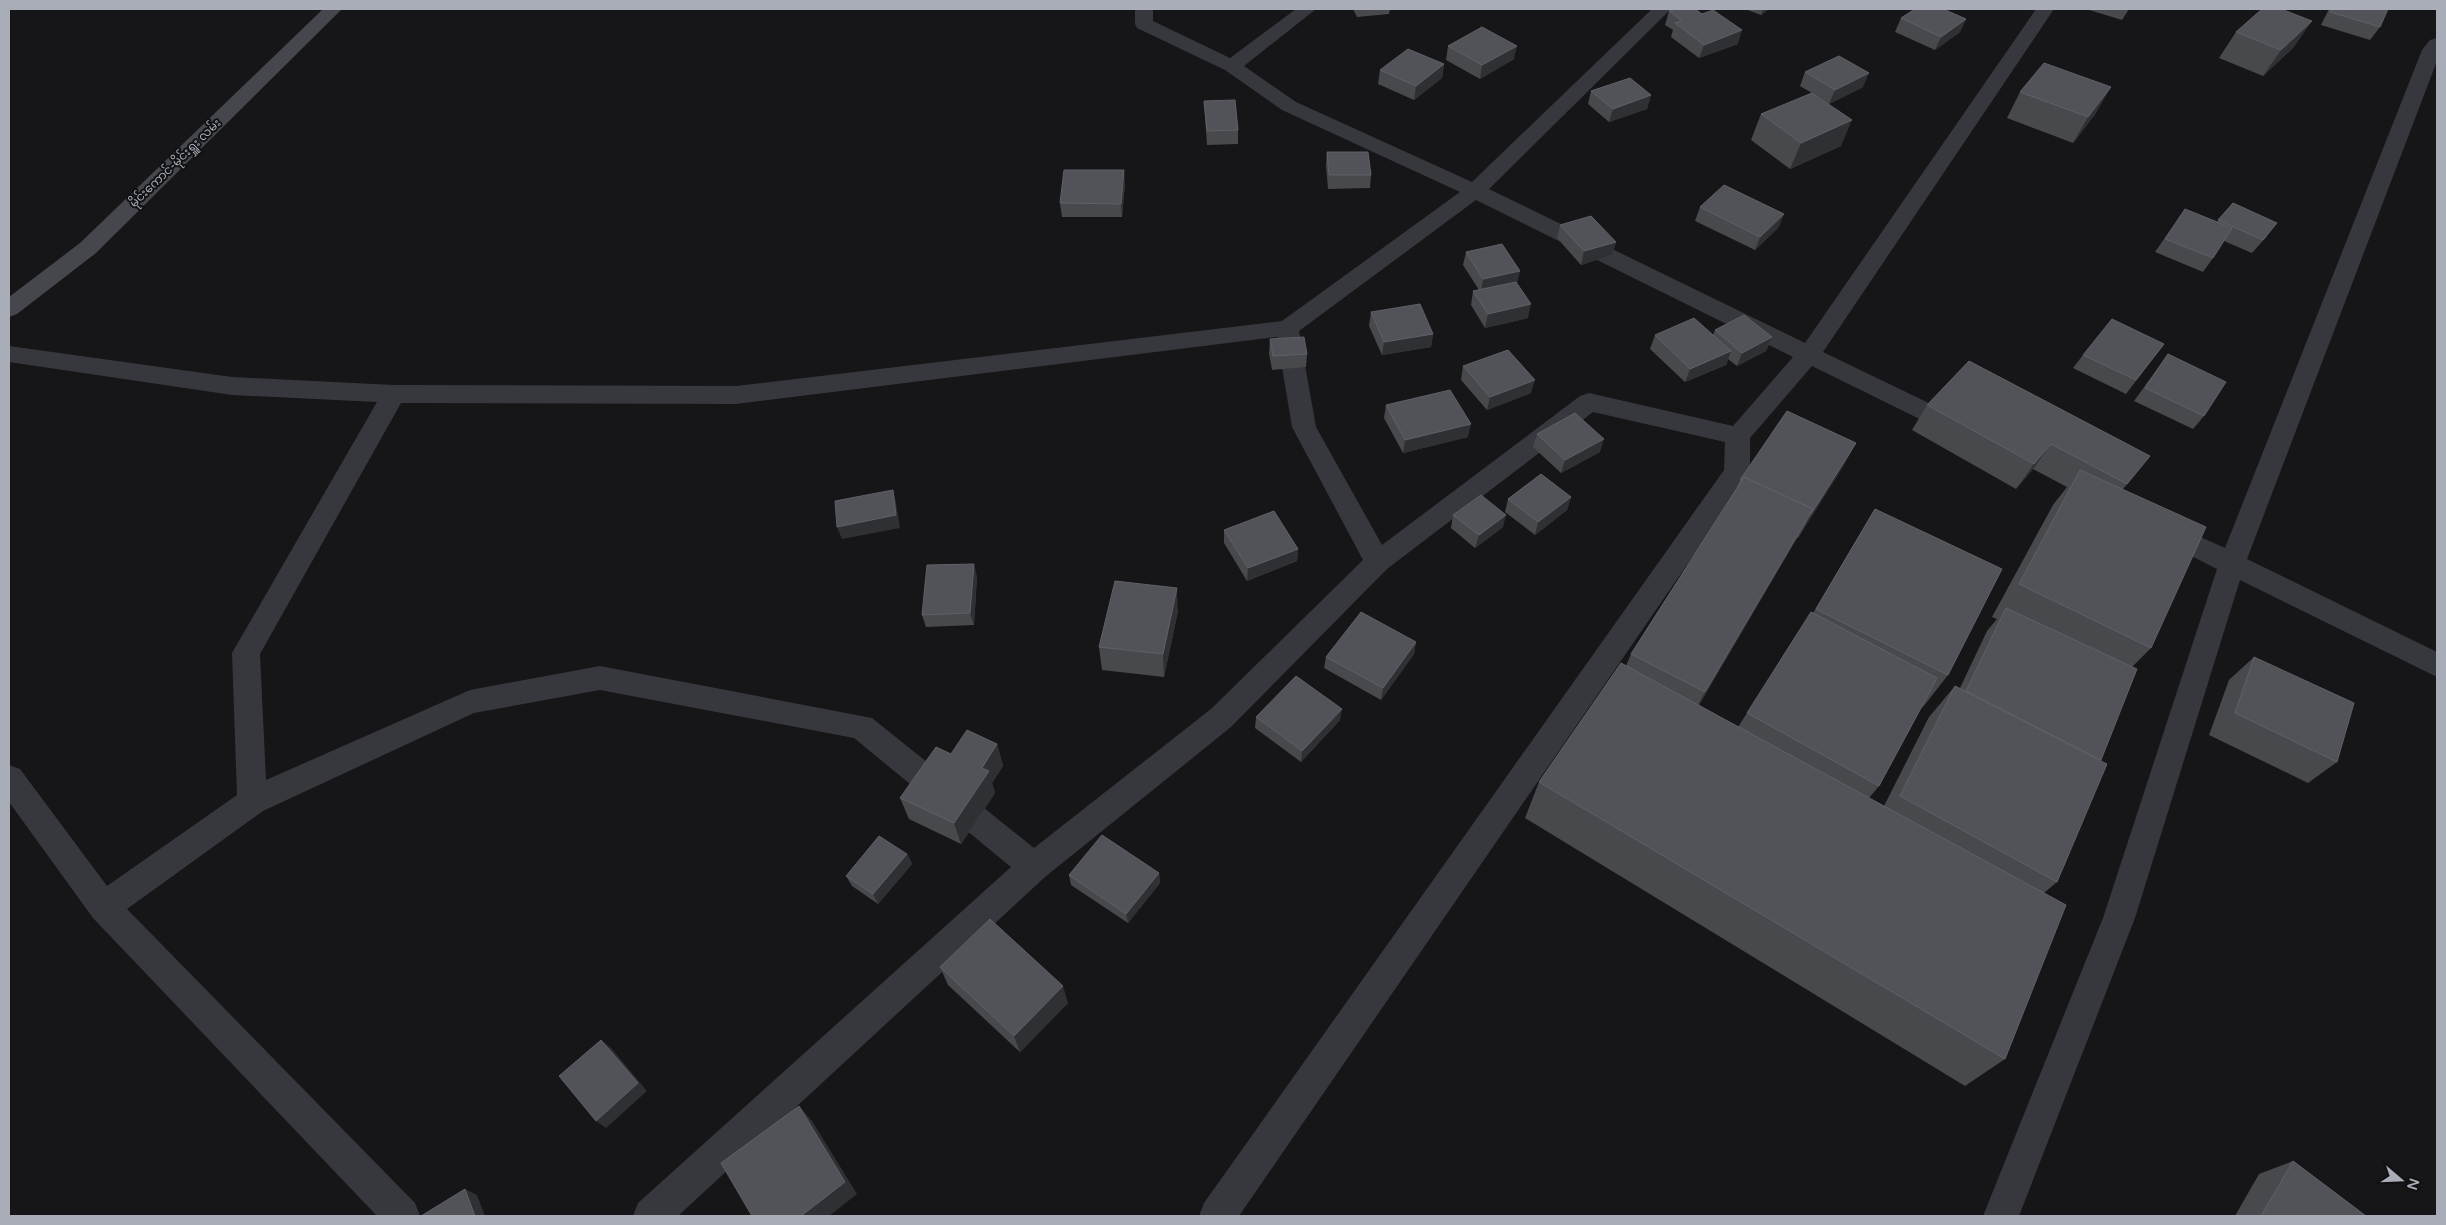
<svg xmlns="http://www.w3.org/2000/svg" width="2446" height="1225" font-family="'Varela Round','Noto Sans Myanmar',sans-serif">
  <rect width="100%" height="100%" fill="#161618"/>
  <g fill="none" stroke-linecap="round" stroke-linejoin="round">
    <g fill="#37383d" fill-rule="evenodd">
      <path d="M1135 9H1153V21L1230 58 1296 9H1316L1244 66 1296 102 1472 182 1652 9H1671L1489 189 1805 343 2036 9H2054L1823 352 1966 421 1969 427 1966 433 1957 436 1948 433 1812 366 1750 438V472L1746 479 1239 1216H1199L1204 1203 1724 470 1725 442 1593 412 1387 569 1231 727 1045 877 678 1216H633L638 1203 1011 867 854 738 600 690 474 713 263 811 127 909 415 1203 420 1216H377L93 918 9 802V765L20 769 107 886 237 795 232 653 377 402 232 395 9 362V346L232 377 394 385 736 386 1282 321 1460 192 1282 110 1225 70 1137 28 1135 24ZM1476 200 1793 357 1733 426 1589 393 1580 396 1382 545 1316 427 1299 331ZM1277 337 1292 427 1363 560 1211 709 1034 848 872 718 600 666 470 690 266 780 260 654 401 403 736 404Z"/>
      <polygon points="2437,38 2437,61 2247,559 2437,652 2437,677 2240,580 2135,918 2019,1216 1983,1216 2103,918 2217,569 2154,537 2150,530 2154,523 2163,520 2225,548 2422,50 2430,40"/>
    </g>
    <polygon fill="#45474d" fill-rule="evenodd" points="323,9 342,9 96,253 17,314 9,317 9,297 80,243"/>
  </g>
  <g fill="#47494d">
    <polygon points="1353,9 1390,9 1389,14 1357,17"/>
    <polygon points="1745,9 1769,9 1761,15"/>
    <polygon points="2086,9 2129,9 2122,20"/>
    <polygon points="2329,9 2388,9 2380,27 2370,40 2321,25"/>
    <polygon points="1669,11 1702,14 1738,44 1699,58 1671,37 1673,30 1665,25"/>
    <polygon points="1901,18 1966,19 1960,32 1935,50 1895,32"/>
    <polygon points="2236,32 2294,47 2263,76 2219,58"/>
    <polygon points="1448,46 1514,59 1480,79 1446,60"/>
    <polygon points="1444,64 1442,78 1414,100 1378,84 1380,70"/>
    <polygon points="1805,72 1863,87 1829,104 1817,96 1841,146 1790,169 1751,140 1761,114 1812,93 1800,86"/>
    <polygon points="1591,91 1651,95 1647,109 1609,122 1588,104"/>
    <polygon points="2020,92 2096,113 2073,143 2007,118"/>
    <polygon points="1204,101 1238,130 1238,144 1207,145"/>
    <polygon points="1327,152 1371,175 1370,188 1328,189 1326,165"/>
    <polygon points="1125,183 1122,217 1062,217 1060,203"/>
    <polygon points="2233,203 2267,236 2252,253 2224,241 2213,258 2203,272 2155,252 2185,209 2217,222"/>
    <polygon points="1700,207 1779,227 1755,250 1695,221"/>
    <polygon points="1560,225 1616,242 1612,255 1581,265 1557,238"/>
    <polygon points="1466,252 1517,283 1528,318 1485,328 1471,305 1473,291 1479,290 1463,265"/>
    <polygon points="1371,312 1433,334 1431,347 1382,355 1369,326"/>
    <polygon points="1715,330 1772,337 1766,351 1737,366 1728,359 1726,365 1685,382 1650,349 1655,335 1713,335"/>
    <polygon points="1270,339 1307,354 1306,367 1272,370 1269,353"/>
    <polygon points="2164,344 2126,394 2073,368 2083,355"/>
    <polygon points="2168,354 2204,416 2193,429 2134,401"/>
    <polygon points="1463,366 1531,393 1487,410 1461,380"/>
    <polygon points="1386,405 1468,437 1403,453 1384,418"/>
    <polygon points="1927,405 2150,456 2123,489 2151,648 2132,667 2101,760 2057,882 2044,893 2005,1059 1965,1086 1525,818 1539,782 1626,666 1631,654 1735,491 1740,480 1856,443 1842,468 1798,538 1797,538 1699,705 1738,727 1747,713 1813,613 1875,509 1948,675 1923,707 1922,707 1879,786 1869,798 1884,806 1929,717 1955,686 1960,688 1987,631 1997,619 1992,617 2053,505 2067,487 2033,469 2016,489 1912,430"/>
    <polygon points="1537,434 1600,452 1561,473 1533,447"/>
    <polygon points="1571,497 1567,510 1535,535 1505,512 1508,499"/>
    <polygon points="1453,515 1503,527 1475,548 1451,528"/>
    <polygon points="1224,530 1298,549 1297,561 1247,581 1224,543"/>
    <polygon points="977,576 974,625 926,627 922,615"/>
    <polygon points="1178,611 1164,677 1102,670 1099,647"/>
    <polygon points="1416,642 1414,654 1381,700 1324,668 1326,657"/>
    <polygon points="2254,657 2337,762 2308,783 2209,735 2229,680"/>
    <polygon points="1256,717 1340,720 1301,762 1255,728"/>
    <polygon points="997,744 1003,766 992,783 995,793 961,844 909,819 900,798 951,754"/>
    <polygon points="907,854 912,864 878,904 852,886 846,876"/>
    <polygon points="1159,873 1160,883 1128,923 1071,885 1069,875"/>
    <polygon points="940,967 1068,1003 1020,1052 948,985"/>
    <polygon points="2293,1161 2366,1216 2235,1216 2259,1174"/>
  </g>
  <g fill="#2f3033">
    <polygon points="1763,9 1769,9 1761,15"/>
    <polygon points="1966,19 1960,32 1935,50 1941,37"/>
    <polygon points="2312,21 2294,47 2263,76 2281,50"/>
    <polygon points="1742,30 1738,44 1699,58 1704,45"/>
    <polygon points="1517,46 1514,59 1480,79 1482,65"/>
    <polygon points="1444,64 1442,78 1414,100 1416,86"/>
    <polygon points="1869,73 1863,87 1829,104 1835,90"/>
    <polygon points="2111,87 2096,113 2073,143 2088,117"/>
    <polygon points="1651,95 1647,109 1609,122 1613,109"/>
    <polygon points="1852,120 1841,146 1790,169 1801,143"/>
    <polygon points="1124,170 1125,183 1122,217 1121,204"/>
    <polygon points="1784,214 1779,227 1755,250 1760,237"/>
    <polygon points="1616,242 1612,255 1581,265 1584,251"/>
    <polygon points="1520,271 1517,284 1481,292 1483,279"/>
    <polygon points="1531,304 1528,318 1485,328 1488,314"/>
    <polygon points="1433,334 1431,347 1382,355 1384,342"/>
    <polygon points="1772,337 1766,351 1737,366 1742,353"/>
    <polygon points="1731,351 1726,365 1685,382 1690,369"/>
    <polygon points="1535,380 1531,393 1487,410 1490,397"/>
    <polygon points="1471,424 1468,437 1403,453 1405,440"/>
    <polygon points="1604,439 1600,452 1561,473 1565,460"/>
    <polygon points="1856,443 1842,468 1798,538 1811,514"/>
    <polygon points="2051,444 2033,469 2016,489 2034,464"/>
    <polygon points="893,490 896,503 900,528 842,539 837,527"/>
    <polygon points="1571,497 1567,510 1535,535 1538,522"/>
    <polygon points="1813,509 1794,543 1688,724 1705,692"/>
    <polygon points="1506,515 1503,527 1475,548 1479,535"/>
    <polygon points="1298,549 1297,561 1247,581 1248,568"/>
    <polygon points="974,564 977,576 974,625 970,613"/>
    <polygon points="1177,588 1178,611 1164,677 1163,654"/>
    <polygon points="1416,642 1414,654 1381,700 1383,688"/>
    <polygon points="1342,709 1340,720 1301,762 1302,751"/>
    <polygon points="997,744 1003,766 992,783 995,793 961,844 954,823 982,768"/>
    <polygon points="907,854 912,864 878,904 873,894"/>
    <polygon points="1159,873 1160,883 1128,923 1126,914"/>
    <polygon points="1063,986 1068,1003 1020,1052 1014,1036"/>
    <polygon points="601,1040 611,1048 647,1091 606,1128 596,1121"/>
    <polygon points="799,1106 812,1121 857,1194 829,1216 801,1216"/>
    <polygon points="465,1189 477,1195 485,1216 475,1216"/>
  </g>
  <g fill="#525359" stroke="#5f6168">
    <polygon points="1677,9 1695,9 1702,14 1713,10 1742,30 1704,45 1675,23 1682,21 1669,11"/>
    <polygon points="1915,9 1943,9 1966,19 1941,37 1901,18"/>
    <polygon points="2262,9 2281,9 2312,21 2281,50 2236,32"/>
    <polygon points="2332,9 2388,9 2380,27 2330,12"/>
    <polygon points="1482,27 1517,46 1482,65 1448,46"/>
    <polygon points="1408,49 1444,64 1416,86 1380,70"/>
    <polygon points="1839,56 1869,73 1835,90 1805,72"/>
    <polygon points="2044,63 2111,87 2088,117 2020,92"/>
    <polygon points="1630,78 1651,95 1613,109 1591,91"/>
    <polygon points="1812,93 1852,120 1801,143 1761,114"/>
    <polygon points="1235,100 1238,130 1207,131 1204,101"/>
    <polygon points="1327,152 1368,152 1371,175 1329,175"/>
    <polygon points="1064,170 1124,170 1121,204 1060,203"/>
    <polygon points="1724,185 1784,214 1760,237 1700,207"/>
    <polygon points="2233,203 2277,223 2263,240 2218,220"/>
    <polygon points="2185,209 2232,228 2213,258 2165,239"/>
    <polygon points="1591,216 1616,242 1584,251 1560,225"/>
    <polygon points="1502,244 1520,271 1483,279 1466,252"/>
    <polygon points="1516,282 1531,304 1488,314 1473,291"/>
    <polygon points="1420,304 1433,334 1384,342 1371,312"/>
    <polygon points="1744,315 1772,337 1742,353 1715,330"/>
    <polygon points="1694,318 1731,351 1690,369 1655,335"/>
    <polygon points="2112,319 2164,344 2136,380 2083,355"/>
    <polygon points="1304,337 1307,354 1273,356 1270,339"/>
    <polygon points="1508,350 1535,380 1490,397 1463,366"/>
    <polygon points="2168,354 2226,382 2204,416 2145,388"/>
    <polygon points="1969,361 2150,456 2127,484 2051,444 2034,464 1927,405"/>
    <polygon points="1450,390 1471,424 1405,440 1386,405"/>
    <polygon points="1787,411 1856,443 1811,514 1810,514 1813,509 1744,477 1742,480 1740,480"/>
    <polygon points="1575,413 1604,439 1565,460 1537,434"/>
    <polygon points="2080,470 2206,527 2151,648 2019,584"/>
    <polygon points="1541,474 1571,497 1538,522 1508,499"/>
    <polygon points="1744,477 1813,509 1705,692 1631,654"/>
    <polygon points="893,490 896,515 837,527 835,501"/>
    <polygon points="1481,495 1506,515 1479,535 1453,515"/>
    <polygon points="1875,509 2002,569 1948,675 1816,609"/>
    <polygon points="1274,511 1298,549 1248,568 1224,530"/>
    <polygon points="974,564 970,613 922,615 927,565"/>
    <polygon points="1115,581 1177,588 1163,654 1099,647"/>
    <polygon points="2006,608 2137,669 2101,760 1966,691"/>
    <polygon points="1361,612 1416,642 1383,688 1326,657"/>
    <polygon points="1811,612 1937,678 1879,786 1747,713"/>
    <polygon points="2254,657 2354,703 2337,762 2235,713"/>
    <polygon points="1621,663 2066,905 2005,1059 1539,782"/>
    <polygon points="1296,676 1342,709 1302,751 1256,717"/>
    <polygon points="1955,686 2107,764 2057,882 1900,796"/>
    <polygon points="967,730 997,744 982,768 989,771 954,823 900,798 936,747 951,754"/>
    <polygon points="1102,835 1159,873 1126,914 1069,875"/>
    <polygon points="879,836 907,854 873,894 846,876"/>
    <polygon points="990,919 1063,986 1014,1036 940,967"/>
    <polygon points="601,1040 638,1083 596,1121 559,1076"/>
    <polygon points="799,1106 845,1182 801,1216 752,1216 721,1163"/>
    <polygon points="2293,1161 2366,1216 2261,1216"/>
    <polygon points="465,1189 475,1216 421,1216"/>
  </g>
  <g text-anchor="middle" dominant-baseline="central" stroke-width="4" stroke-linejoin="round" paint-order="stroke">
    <g font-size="12" fill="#a8adb8" stroke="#111113">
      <text transform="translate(175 163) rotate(-44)">မိုင်းကောင်-မိုင်းရှူး လမ်း</text>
    </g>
  </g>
  <rect width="2446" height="1225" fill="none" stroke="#a8adb8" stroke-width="20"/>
  <g transform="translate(2401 1180) rotate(109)" stroke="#111113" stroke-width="4" paint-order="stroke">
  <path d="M0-4L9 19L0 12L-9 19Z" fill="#a8adb8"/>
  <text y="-8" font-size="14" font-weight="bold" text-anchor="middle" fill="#a8adb8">N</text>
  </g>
</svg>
